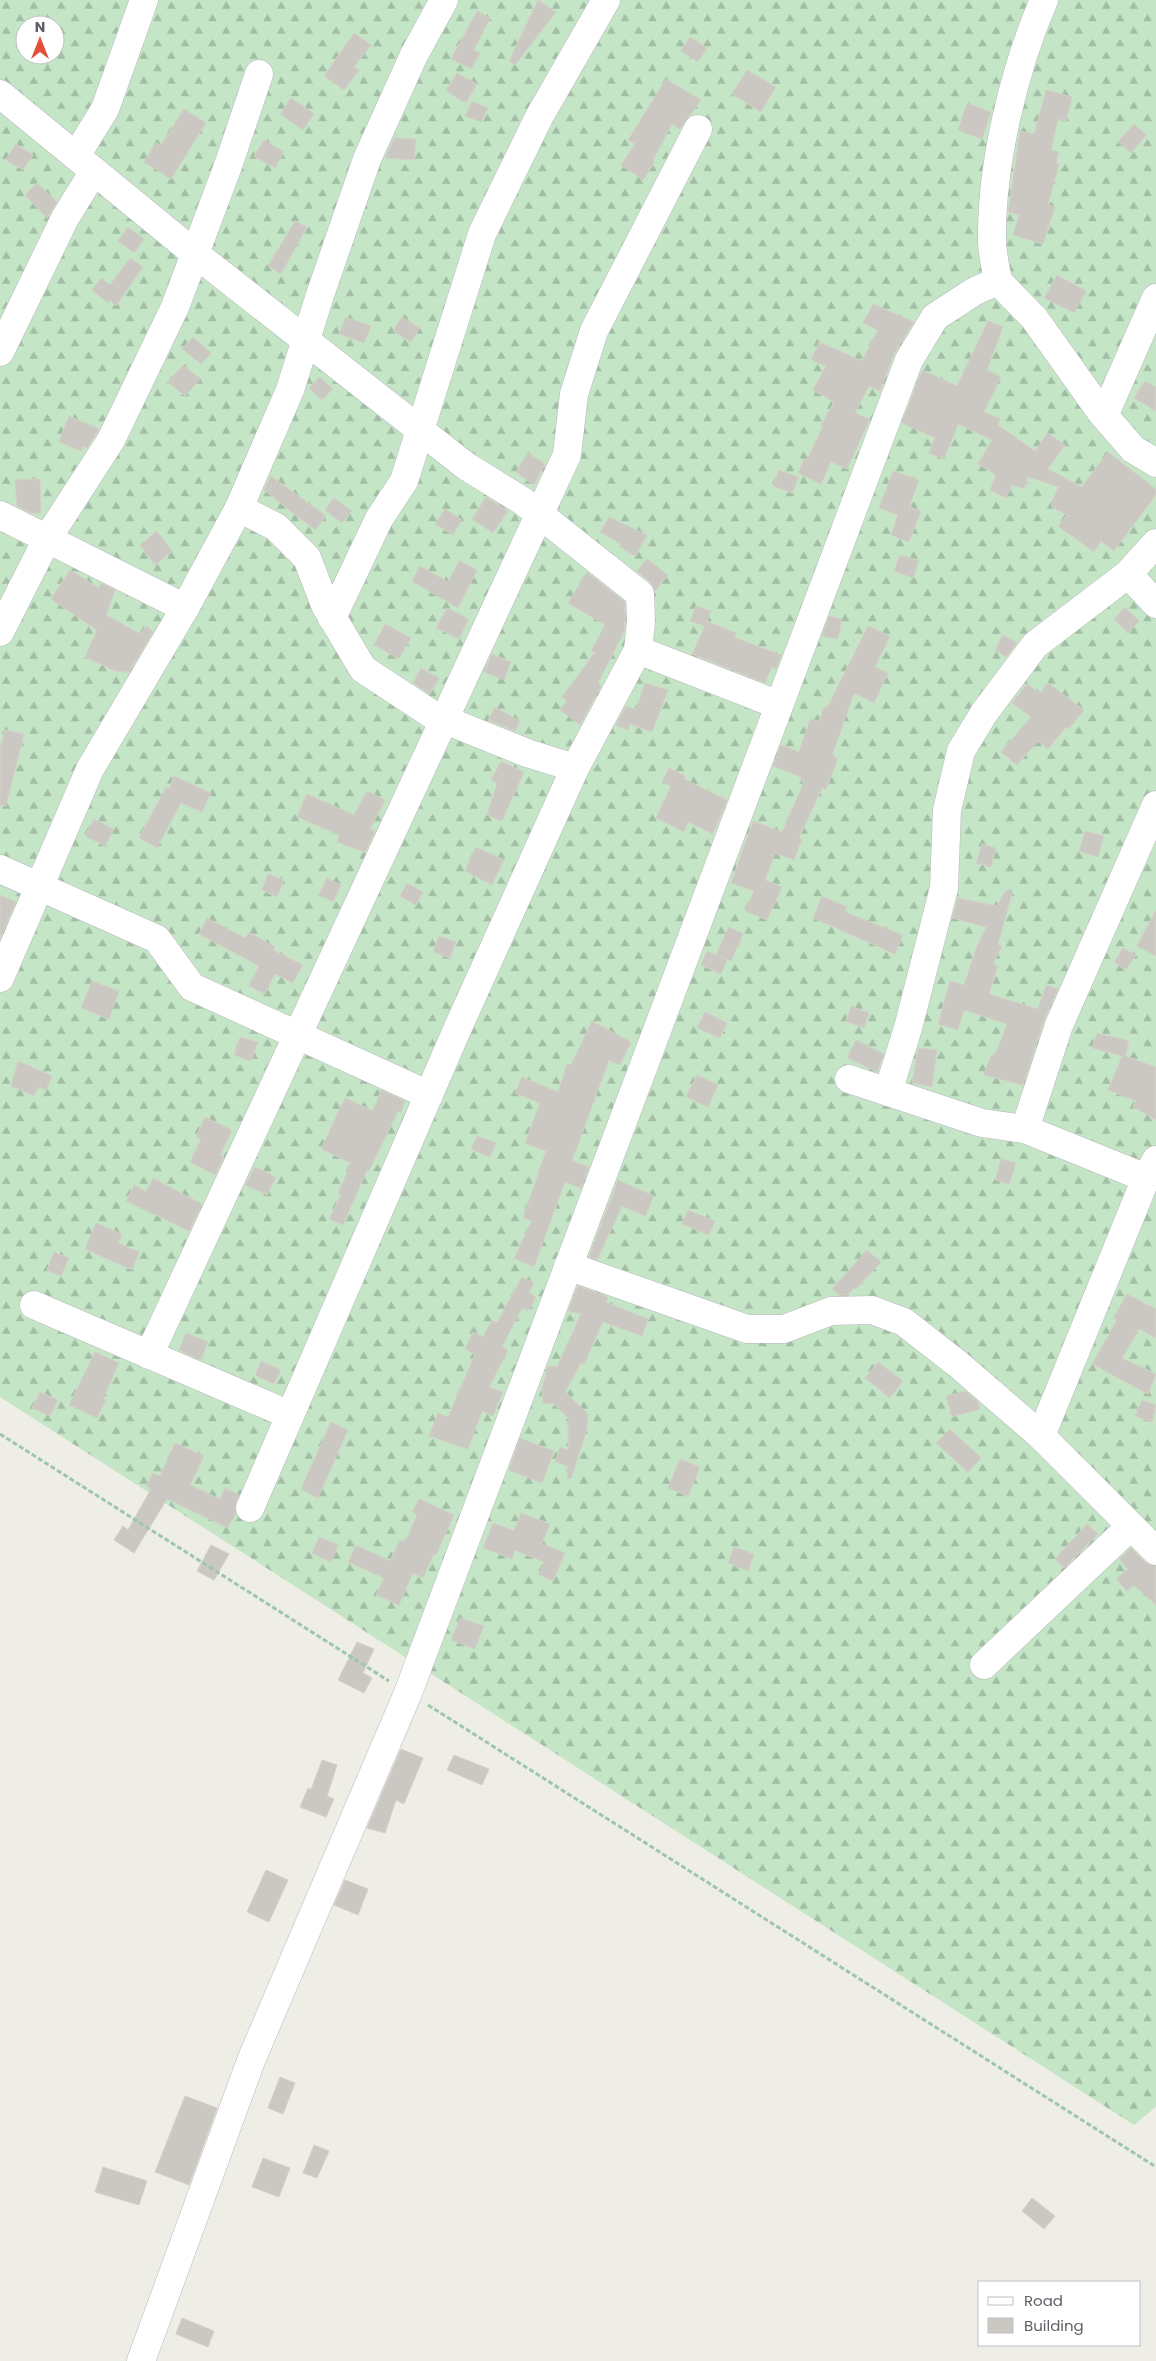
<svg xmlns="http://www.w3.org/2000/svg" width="1156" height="2361" font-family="Poppins,sans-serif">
  <defs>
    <pattern id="forest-firs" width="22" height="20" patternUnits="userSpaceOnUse" patternTransform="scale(1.25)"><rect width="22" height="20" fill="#c4e6c6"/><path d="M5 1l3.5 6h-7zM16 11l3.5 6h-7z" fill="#a2bea5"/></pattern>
  </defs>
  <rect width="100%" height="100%" fill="#efeee6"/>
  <path fill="url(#forest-firs)" fill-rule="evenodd" d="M0 0H1156V2107L1134 2125 0 1397ZM25 25H55V55H25Z"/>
  <g fill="#cbc8c4" stroke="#d4d0c5">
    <polygon points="538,0 556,12 515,65 509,61"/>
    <polygon points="477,11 490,18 474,50 480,53 471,69 451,59"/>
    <polygon points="354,33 371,45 354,67 359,70 344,90 324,76"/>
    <polygon points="690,37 707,48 698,62 681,51"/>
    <polygon points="747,70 776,87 761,112 732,94"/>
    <polygon points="457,73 477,84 466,103 446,91"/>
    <polygon points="666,79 701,100 680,129 672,124 653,160 655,162 643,180 621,165 635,144 628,140"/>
    <polygon points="1046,90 1072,97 1066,121 1058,119 1051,150 1059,152 1056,163 1059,164 1048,205 1055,207 1043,244 1013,235 1019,215 1008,212 1020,131 1034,134"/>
    <polygon points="291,98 314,114 303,130 280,114"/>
    <polygon points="472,101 488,108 481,122 465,116"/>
    <polygon points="967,103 991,112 982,139 958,130"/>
    <polygon points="184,109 206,123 171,179 144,162 156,143 161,145"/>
    <polygon points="1134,124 1146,135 1131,153 1118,142"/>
    <polygon points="394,138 416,139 414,160 385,158"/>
    <polygon points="264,140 284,152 275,168 254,156"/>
    <polygon points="16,144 33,155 23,170 6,160"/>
    <polygon points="37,183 57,202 47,218 25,195"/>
    <polygon points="295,221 307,227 281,274 268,266"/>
    <polygon points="128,227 144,239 134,253 118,241"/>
    <polygon points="130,258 143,267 116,306 110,300 108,303 92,290 101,278 110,285"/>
    <polygon points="1057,275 1086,291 1074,313 1044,298"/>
    <polygon points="873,304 914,322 894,354 880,391 869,386 855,413 870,419 847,469 831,462 821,484 798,473 804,459 807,460 823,426 821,425 834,402 813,390 826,366 811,360 819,342 862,361 878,330 863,323"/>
    <polygon points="346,317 371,326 364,343 339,334"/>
    <polygon points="402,317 420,328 411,342 393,331"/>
    <polygon points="988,321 1003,327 987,370 1001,377 984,412 1000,419 998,425 1035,451 1048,433 1065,445 1048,469 1082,487 1108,452 1156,489 1156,495 1114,551 1101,541 1094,552 1058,526 1067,515 1052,507 1052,501 1059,487 1028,477 1024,489 1012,485 1006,498 990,490 996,475 978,464 992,440 958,424 944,459 929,453 935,438 902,423 922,370 957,386"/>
    <polygon points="193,337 211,353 201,364 182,349"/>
    <polygon points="183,365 200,379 185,396 168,382"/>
    <polygon points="320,377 333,389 322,400 309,388"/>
    <polygon points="1145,381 1156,387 1156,411 1134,398"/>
    <polygon points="69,416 99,429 87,448 83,446 81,451 59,442"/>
    <polygon points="528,453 545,464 534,485 516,472"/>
    <polygon points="779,470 799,477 792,493 773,486"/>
    <polygon points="893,471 919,480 909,507 921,511 909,542 891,535 898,515 879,508"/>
    <polygon points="271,476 326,516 315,530 264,490"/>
    <polygon points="40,479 41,513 31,513 17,506 15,480"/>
    <polygon points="486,497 508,511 493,533 472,519"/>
    <polygon points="334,498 352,511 342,523 325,510"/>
    <polygon points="445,509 462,520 453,535 435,524"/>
    <polygon points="609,517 647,535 635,556 619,546 621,544 600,532"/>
    <polygon points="157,531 172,551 155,565 140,545"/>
    <polygon points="900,555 919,561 913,578 894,571"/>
    <polygon points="647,559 668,575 655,591 650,582 637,571"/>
    <polygon points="459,561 477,570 458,608 412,581 420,566 448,582"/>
    <polygon points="70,570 99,588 101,583 115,590 106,615 140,634 147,626 153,632 129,672 115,671 85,657 97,630 51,599"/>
    <polygon points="587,572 625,602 625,621 624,632 598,683 601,686 580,725 560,710 567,701 562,697 595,652 591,651 605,625 568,603"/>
    <polygon points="696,606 711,611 707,621 736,633 734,637 781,655 776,669 772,667 765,683 692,654 705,626 690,621"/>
    <polygon points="1125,607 1139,621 1128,633 1114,619"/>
    <polygon points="447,608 469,619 459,639 436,628"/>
    <polygon points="829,616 842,619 838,639 822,636"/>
    <polygon points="385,624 411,638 399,659 374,645"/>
    <polygon points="868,626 890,636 875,667 888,673 874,703 854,693 832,756 838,758 826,790 822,788 799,838 802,839 794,860 775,853 765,880 782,887 767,920 745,911 754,891 731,883 753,821 782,832 804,782 800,780 801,777 773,766 781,745 799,752 810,719 819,721 824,707 827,708"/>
    <polygon points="1003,635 1017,643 1006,657 995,650"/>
    <polygon points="492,654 511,662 504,680 484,672"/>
    <polygon points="421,668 439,678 430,694 413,683"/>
    <polygon points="645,683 668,690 652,732 630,724 628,730 616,725 626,706 636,710"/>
    <polygon points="1048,683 1084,710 1069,729 1066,727 1048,749 1038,741 1017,765 1001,752 1031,717 1012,703 1027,684 1040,693"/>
    <polygon points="495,707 520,721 515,731 488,720"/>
    <polygon points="5,730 24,734 6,806 0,805 0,747"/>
    <polygon points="501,761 524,772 502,821 487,815 497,783 491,780"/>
    <polygon points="669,768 685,776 684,779 727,800 713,834 688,822 684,832 656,818 671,786 662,782"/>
    <polygon points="174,776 211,793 202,812 181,803 157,848 139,838 166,787 169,789"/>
    <polygon points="367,791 385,800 370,829 375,831 365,852 337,842 339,835 297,817 307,794 354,815"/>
    <polygon points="94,819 114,829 105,846 85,836"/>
    <polygon points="1085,831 1104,836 1098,857 1079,851"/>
    <polygon points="982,844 996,848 991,867 976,863"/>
    <polygon points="476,847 504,860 492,885 465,871"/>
    <polygon points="268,874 284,880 277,897 262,890"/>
    <polygon points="327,878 341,885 333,902 319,895"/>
    <polygon points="407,883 423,892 416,905 400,896"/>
    <polygon points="1006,890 1012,893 998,944 1002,946 993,964 998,966 989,994 1038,1009 1046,985 1058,989 1044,1020 1023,1085 983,1075 992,1054 995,1055 1007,1024 964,1010 958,1030 938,1024 950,981 964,985 976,949 986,927 952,918 958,898 997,906"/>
    <polygon points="0,895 16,902 0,938"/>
    <polygon points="822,896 847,907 845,912 903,935 895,954 813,918"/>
    <polygon points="1156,910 1156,956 1137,946"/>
    <polygon points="207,918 245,938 249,932 275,947 273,950 303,965 293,983 275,974 265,994 249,986 259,966 199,934"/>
    <polygon points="729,927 743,934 731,961 716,954"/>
    <polygon points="439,936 456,942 450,958 433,952"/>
    <polygon points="1123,948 1136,955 1126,970 1114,962"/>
    <polygon points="707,951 727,960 721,974 701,965"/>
    <polygon points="92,981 119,991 109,1019 81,1008"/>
    <polygon points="851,1006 869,1013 864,1028 846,1021"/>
    <polygon points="705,1012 727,1023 720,1038 697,1028"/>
    <polygon points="592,1021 631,1042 620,1065 609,1060 572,1161 589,1167 581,1188 565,1182 534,1267 514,1258 532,1221 523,1218 546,1151 525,1143 540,1103 515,1093 522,1077 558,1092 567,1064 571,1065"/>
    <polygon points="1097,1033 1129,1041 1125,1056 1156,1067 1156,1120 1133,1107 1136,1101 1108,1090 1122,1056 1092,1048"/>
    <polygon points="240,1037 258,1042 251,1061 234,1055"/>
    <polygon points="856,1040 884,1054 877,1072 847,1058"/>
    <polygon points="918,1048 937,1050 932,1087 912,1083"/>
    <polygon points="18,1061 52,1076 46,1090 38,1087 34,1096 11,1086"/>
    <polygon points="697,1075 718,1085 708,1107 686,1097"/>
    <polygon points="381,1090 405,1101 401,1112 398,1111 369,1171 367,1170 343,1225 329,1219 341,1194 338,1193 351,1163 321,1149 345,1098 373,1111"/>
    <polygon points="205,1117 232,1130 220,1155 224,1157 215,1175 190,1162 201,1139 196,1137"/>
    <polygon points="477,1136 496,1143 490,1157 471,1149"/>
    <polygon points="1001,1159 1016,1163 1009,1184 995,1180"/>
    <polygon points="255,1167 276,1177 267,1195 245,1185"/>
    <polygon points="153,1178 202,1204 189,1231 126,1201 134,1185 146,1192"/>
    <polygon points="618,1180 654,1196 645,1216 622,1206 597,1260 589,1257"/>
    <polygon points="688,1210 715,1221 709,1235 682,1224"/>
    <polygon points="96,1223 122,1234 118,1243 139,1252 132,1270 85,1249"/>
    <polygon points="867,1250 881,1262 856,1289 854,1288 848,1295 839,1295 832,1289"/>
    <polygon points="54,1252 69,1258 61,1276 47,1270"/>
    <polygon points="522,1277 534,1283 529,1293 536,1297 528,1311 522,1308 502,1347 508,1350 489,1387 503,1392 493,1416 482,1411 468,1449 429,1436 438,1413 448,1417 475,1354 465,1349 473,1332 483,1337 492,1320 497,1323"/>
    <polygon points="578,1286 608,1297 606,1302 648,1319 642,1336 603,1322 584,1364 581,1363 565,1392 588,1414 587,1429 571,1479 567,1478 568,1466 555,1462 560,1447 568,1450 568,1418 554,1404 543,1403 542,1389 548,1366 557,1367 581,1314 568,1311"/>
    <polygon points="1127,1294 1156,1309 1156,1338 1139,1329 1122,1358 1156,1374 1148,1394 1092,1364 1117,1320 1113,1318"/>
    <polygon points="186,1333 208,1342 201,1360 179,1350"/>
    <polygon points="95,1352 119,1363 103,1399 106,1400 97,1418 69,1405"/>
    <polygon points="261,1361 281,1370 274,1384 255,1375"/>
    <polygon points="878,1362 903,1381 890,1398 865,1378"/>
    <polygon points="965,1391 978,1402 980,1409 952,1417 946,1396"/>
    <polygon points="40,1392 58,1400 50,1416 32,1408"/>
    <polygon points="1142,1400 1156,1405 1152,1422 1135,1416"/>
    <polygon points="331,1422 348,1430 318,1498 301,1489"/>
    <polygon points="950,1429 981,1458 968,1472 936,1443"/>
    <polygon points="520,1438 554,1451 542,1483 509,1470"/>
    <polygon points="175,1443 204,1456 190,1485 220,1499 225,1488 239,1495 236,1502 236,1513 228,1528 167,1499 134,1553 114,1540 123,1526 128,1530 151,1489 146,1486 153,1473 160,1476"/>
    <polygon points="680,1459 700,1467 688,1496 668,1488"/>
    <polygon points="419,1499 454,1515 436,1555 434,1554 423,1578 413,1573 399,1605 376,1595 384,1578 348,1562 356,1545 390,1561 400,1540 405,1542 417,1515 412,1512"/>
    <polygon points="521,1513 550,1524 542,1544 565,1553 553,1581 539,1575 544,1562 515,1550 512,1559 483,1548 493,1523 514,1531"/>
    <polygon points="1087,1524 1098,1534 1064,1568 1055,1559"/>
    <polygon points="319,1537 338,1545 331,1562 312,1553"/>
    <polygon points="211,1545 229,1554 214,1580 197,1571"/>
    <polygon points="734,1547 754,1554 748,1571 728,1563"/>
    <polygon points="1131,1548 1145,1562 1156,1566 1156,1605 1134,1585 1127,1591 1116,1579 1128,1569 1119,1559"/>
    <polygon points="460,1618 484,1626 475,1649 451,1640"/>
    <polygon points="357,1642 374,1649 363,1673 372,1678 364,1693 338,1680"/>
    <polygon points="401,1749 423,1758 404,1804 396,1800 385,1833 367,1828"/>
    <polygon points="454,1755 489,1769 482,1785 447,1770"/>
    <polygon points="322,1760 337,1765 327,1796 334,1799 326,1817 300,1807 308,1788 311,1790"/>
    <polygon points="266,1870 288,1880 269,1922 247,1912"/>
    <polygon points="345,1880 368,1889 358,1915 334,1905"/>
    <polygon points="280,2077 295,2083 283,2114 268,2108"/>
    <polygon points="185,2096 217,2108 189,2185 155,2172"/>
    <polygon points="314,2145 329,2151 317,2178 303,2173"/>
    <polygon points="263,2158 290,2168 279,2197 252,2187"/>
    <polygon points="103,2167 147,2181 139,2205 95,2192"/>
    <polygon points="1032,2198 1055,2216 1044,2229 1022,2211"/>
    <polygon points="182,2318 214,2331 208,2347 176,2334"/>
  </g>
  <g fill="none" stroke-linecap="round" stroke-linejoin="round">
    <defs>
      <g id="minor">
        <polyline points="0,94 193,252 466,466 524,502 640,594 641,622 638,650 575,768 456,1032 250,1508"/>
        <polyline points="76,156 105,109 144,0"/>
        <polyline points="998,281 1034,318 1101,412 1133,449 1156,463"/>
        <polyline points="0,352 65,218 94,171"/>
        <polyline points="1104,416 1156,298"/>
        <polyline points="239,508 276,527 307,558 325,605 363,669 433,715 527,753 575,768"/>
        <polyline points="0,515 185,608"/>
        <polyline points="1128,574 1156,604"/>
        <polyline points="332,618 379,519 404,481 482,234 539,117 606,0"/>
        <polyline points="0,632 47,539 111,440 175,307 229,163 259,74"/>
        <polyline points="638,650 779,705"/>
        <polyline points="0,869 157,939 192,987 429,1095"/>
        <polyline points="0,978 90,769 185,608 239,508 290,390 320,295 367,159 414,55 444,0"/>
        <polyline points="849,1079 982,1123 1025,1129 1146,1178"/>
        <polyline points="888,1092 908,1028 944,888 947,810 961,751 984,713 1035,645 1128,574 1156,543"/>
        <polyline points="1025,1129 1059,1025 1156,805"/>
        <polyline points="568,1266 747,1329 784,1329 831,1311 872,1310 904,1322 959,1365 1041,1436 1156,1551"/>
        <polyline points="34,1305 290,1415"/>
        <polyline points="149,1355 567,455 574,394 594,331 698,129"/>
        <polyline points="1041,1436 1146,1178 1156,1160"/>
        <polyline points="984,1665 1131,1526"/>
        <path d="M141 2361 252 2058 408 1693 909 360 935 317 975 291 998 281C996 268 992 254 992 240 991 165 1014 69 1044 0"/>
      </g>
    </defs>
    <use href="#minor" stroke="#b7b8bc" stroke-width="29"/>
    <g stroke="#9ec6ab" stroke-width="3" stroke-dasharray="5 2.5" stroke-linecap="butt">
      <polyline points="0,1434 389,1681"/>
      <polyline points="428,1705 1156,2167"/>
    </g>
    <use href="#minor" stroke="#fff" stroke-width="28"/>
  </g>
  <rect x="978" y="2281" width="162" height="65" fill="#ffffff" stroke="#bfc0c2"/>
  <rect x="988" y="2297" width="25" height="8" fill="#ffffff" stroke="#bfc0c2"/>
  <text x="1024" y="2306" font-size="15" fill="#5e6166">Road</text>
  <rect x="988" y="2318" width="25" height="15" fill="#cbc8c4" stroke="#bfc0c2"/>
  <text x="1024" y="2331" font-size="15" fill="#5e6166">Building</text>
  <g transform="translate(40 40)"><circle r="24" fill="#ffffff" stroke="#bfc0c2"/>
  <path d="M0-4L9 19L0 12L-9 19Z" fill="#e24f3a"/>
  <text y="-8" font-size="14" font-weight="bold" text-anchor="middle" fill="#5e6166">N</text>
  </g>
</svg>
